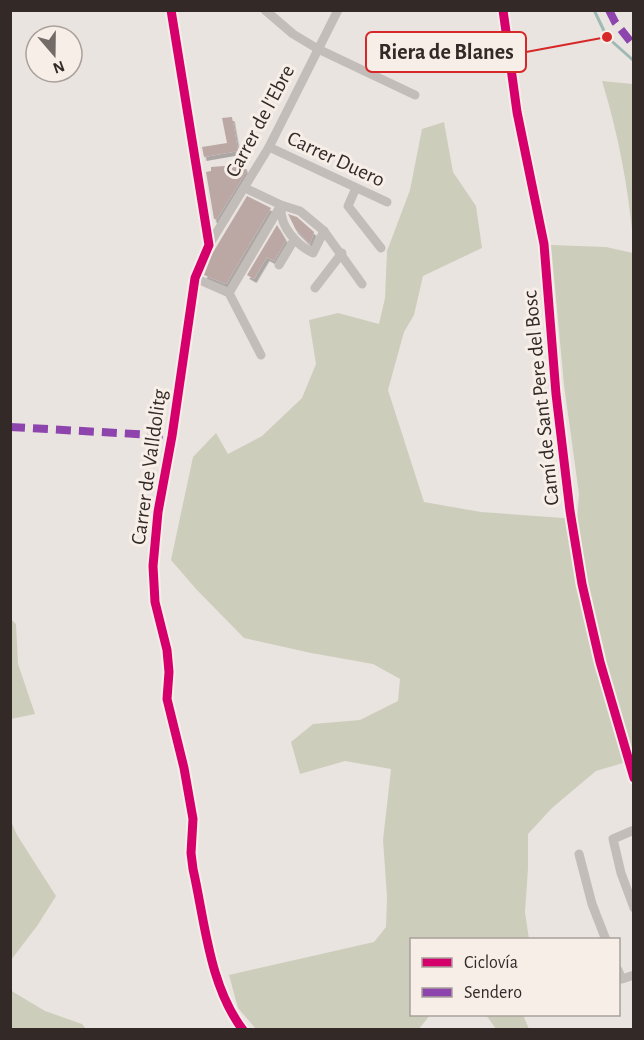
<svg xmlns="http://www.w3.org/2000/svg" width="644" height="1040" font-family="'Alegreya Sans',sans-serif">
  <defs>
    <filter id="shadow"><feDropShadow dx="2.5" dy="4" stdDeviation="0" flood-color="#0004"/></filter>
  </defs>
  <rect width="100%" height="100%" fill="#eae4e0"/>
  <g fill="#cdcdbc">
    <path d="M602 81 633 84V240C628 185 618 133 602 81Z"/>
    <polygon points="444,122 453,172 476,206 482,248 423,276 414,315 404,332 388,390 424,502 481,512 577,519 579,494 564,385 551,245 606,247 633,253 633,760 596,771 552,808 528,834 528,869 525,912 529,939 412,940 412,1014 434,1015 430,1015 419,1029 256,1029 238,1008 229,975 374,942 386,927 387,897 383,840 391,769 345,761 300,774 291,742 313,724 360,720 398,701 400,679 373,664 311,653 244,638 196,589 171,560 193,457 216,433 228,454 262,436 302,398 316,364 309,320 338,313 379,324 385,298 387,251 410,190 422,129"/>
    <polygon points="11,619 16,624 18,664 35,714 11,719"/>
    <polygon points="10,819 17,835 56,896 37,926 11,960"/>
    <polygon points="10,990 45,1011 82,1024 86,1029 11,1029"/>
    <polygon points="486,1015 523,1015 529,1029 496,1029"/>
  </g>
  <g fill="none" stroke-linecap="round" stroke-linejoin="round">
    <polyline stroke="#9fb9b5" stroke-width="3" points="594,10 607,37 634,61"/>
  </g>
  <g fill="#bba8a4" filter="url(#shadow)">
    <polygon points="232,117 238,151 204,157 202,147 227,143 222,118"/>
    <polygon points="237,165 244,165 246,172 217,219 214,219 206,172 211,171 211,167"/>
    <polygon points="247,196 271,208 226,284 204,275 212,254"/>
    <polygon points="288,214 297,217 314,232 310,244 296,230"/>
    <polygon points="277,225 286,240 274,261 267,257 254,279 247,275"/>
  </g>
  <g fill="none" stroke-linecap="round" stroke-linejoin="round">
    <g stroke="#c3bdba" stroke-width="9">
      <path d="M171 10 209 245 195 278 172 436 158 512 153 566 155 602 167 650 169 672 167 699 184 768 193 819 191 853 193 869C205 922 209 985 243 1030"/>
      <polyline points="265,10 293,34 318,49 415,95"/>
      <polyline points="503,10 517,112 544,244 556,394 570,511 582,584 600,662 634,778"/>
      <polyline points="269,147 387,202"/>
      <polyline points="245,188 281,205 300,211 324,231 362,284"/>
      <polyline points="356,188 348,206 381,248"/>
      <path d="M281 208C280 227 297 245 313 253L324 231"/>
      <polyline points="209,245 269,147 338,10"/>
      <polyline points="279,265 294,240"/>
      <polyline points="195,278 229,293 261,355"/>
      <polyline points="315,288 342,253"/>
      <polyline points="229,293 281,205"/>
      <polyline points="634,830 613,839 621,873 634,908"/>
      <polyline points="579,854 592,904 606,940"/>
      <polyline points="618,970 622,979 634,975"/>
    </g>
    <g stroke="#8e44ad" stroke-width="8" stroke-dasharray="15 8" stroke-linecap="butt">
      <polyline points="609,10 615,22 634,46"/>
      <polyline points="10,427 172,436"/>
    </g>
    <defs>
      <g id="cycleway">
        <path d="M171 10 209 245 195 278 172 436 158 512 153 566 155 602 167 650 169 672 167 699 184 768 193 819 191 853 193 869C205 922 209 985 243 1030"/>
        <polyline points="503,10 517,112 544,244 556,394 570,511 582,584 600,662 634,778"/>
      </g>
    </defs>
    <use href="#cycleway" stroke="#f7eee8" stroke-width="13"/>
    <use href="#cycleway" stroke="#d6006c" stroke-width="9"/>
  </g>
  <g text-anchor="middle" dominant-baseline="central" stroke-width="6" stroke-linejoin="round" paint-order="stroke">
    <g font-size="21" fill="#332a28" stroke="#f7eee8">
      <text transform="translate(260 121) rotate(-62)">Carrer de l'Ebre</text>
      <text transform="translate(336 159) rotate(25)">Carrer Duero</text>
      <text transform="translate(541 398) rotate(-96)">Camí de Sant Pere del Bosc</text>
      <text transform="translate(149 467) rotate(-82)">Carrer de Valldolitg</text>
    </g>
  </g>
  <path fill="none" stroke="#d62828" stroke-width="2" d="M607 37L526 52"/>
  <circle fill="#d62828" stroke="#f7eee8" stroke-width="2" cx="607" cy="37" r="6"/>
  <rect fill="#f7eee8" stroke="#d62828" stroke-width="2" x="366" y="32" width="160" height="40" rx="6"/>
  <g font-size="22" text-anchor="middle" font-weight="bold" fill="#332a28">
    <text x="446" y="59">Riera de Blanes</text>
  </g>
  <rect width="644" height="1040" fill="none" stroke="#332a28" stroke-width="24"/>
  <rect x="410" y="938" width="210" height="78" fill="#f7eee8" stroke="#a9a09b" stroke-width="1.5"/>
  <rect x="422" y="958" width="30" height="9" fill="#d6006c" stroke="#a9a09b" stroke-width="1.5"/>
  <text x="464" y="968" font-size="18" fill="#332a28">Ciclovía</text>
  <rect x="422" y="988" width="30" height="9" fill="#8e44ad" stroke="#a9a09b" stroke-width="1.5"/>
  <text x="464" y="998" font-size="18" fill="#332a28">Sendero</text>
  <g transform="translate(54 54) rotate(160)"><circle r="28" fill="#f7eee8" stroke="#a9a09b" stroke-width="1.5"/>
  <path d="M0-4.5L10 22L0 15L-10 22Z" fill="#736b68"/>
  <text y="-9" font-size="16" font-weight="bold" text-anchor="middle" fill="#332a28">N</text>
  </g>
</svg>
